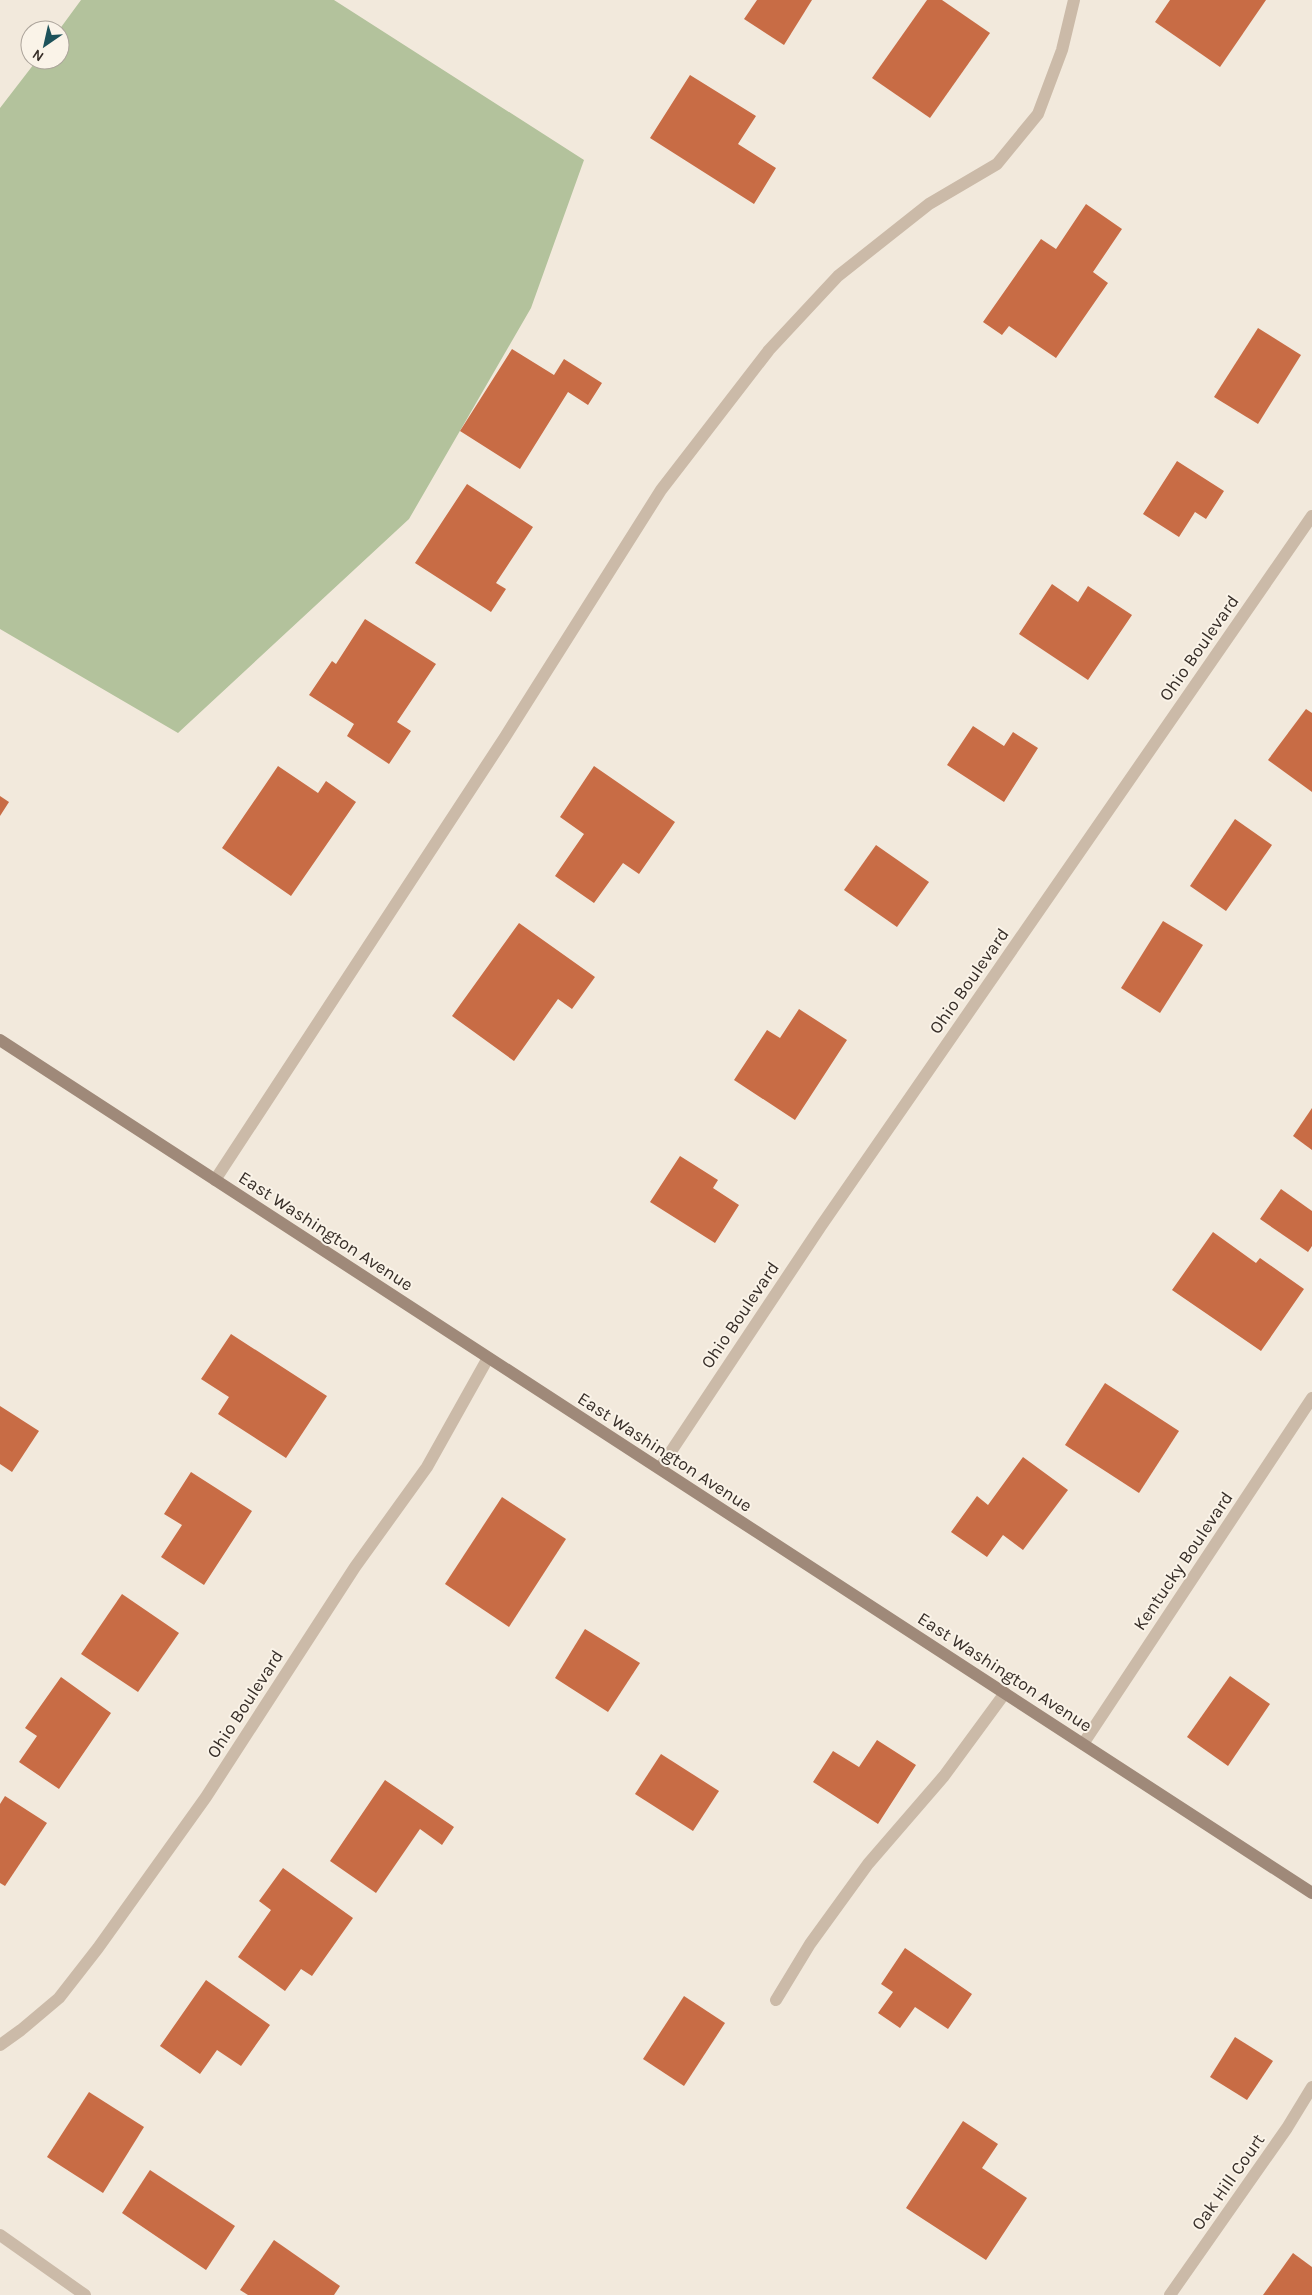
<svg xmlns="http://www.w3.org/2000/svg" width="1312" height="2295" font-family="Karla,sans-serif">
  <rect width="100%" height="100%" fill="#f2e9dc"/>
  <polygon fill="#b3c29c" points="81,0 334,0 584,160 531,308 409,519 178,733 0,629 0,108 37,60 60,60 59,30"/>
  <g fill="#c86c45">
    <polygon points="757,0 812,0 784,45 744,19"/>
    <polygon points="927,0 942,0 990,33 930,118 872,78"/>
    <polygon points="1170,0 1266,0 1220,67 1155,22"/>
    <polygon points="690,75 756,116 738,144 776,168 754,204 650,138"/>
    <polygon points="1086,204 1122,229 1093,272 1108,283 1056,358 1009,326 1002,335 983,322 1041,239 1056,249"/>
    <polygon points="1258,328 1301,355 1258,424 1214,397"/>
    <polygon points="512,349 554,375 564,359 602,383 588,405 568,392 520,469 460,431"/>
    <polygon points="1177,461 1224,491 1206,519 1195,512 1179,537 1143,514"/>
    <polygon points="467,484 533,527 496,583 506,589 491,612 415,563"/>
    <polygon points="1052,584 1078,602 1088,586 1132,615 1088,680 1019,634"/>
    <polygon points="365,619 436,664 397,722 411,731 389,764 347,736 354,724 309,695 332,661 336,664"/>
    <polygon points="1306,709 1312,713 1312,792 1268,760"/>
    <polygon points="973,726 1004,746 1013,732 1038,748 1004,802 947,765"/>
    <polygon points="278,766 318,793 326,781 356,802 291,896 222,848"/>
    <polygon points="594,766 675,822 639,874 623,863 594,903 555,876 584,834 560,817"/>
    <polygon points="0,796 9,802 0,816"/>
    <polygon points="1235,819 1272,845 1226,911 1190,886"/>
    <polygon points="876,845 929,882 897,927 844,890"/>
    <polygon points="1163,921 1203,945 1160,1013 1121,988"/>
    <polygon points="519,923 595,977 572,1009 558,999 514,1061 452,1016"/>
    <polygon points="799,1009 847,1040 795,1120 734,1080 767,1030 780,1038"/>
    <polygon points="1312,1108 1312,1150 1293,1136"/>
    <polygon points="680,1156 718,1180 713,1188 739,1205 715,1243 650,1202"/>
    <polygon points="1281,1189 1312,1211 1312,1246 1308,1252 1260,1219"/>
    <polygon points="1213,1232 1256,1263 1260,1258 1304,1289 1261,1351 1172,1290"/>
    <polygon points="231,1334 327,1396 286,1458 218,1414 229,1397 201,1379"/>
    <polygon points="1105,1383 1179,1431 1139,1493 1065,1445"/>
    <polygon points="0,1406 39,1431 12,1472 0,1464"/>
    <polygon points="1023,1457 1068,1490 1023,1550 1003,1535 987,1557 951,1532 977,1496 988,1505"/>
    <polygon points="191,1472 252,1511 204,1585 161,1557 182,1525 164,1514"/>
    <polygon points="502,1497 566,1539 509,1627 445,1584"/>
    <polygon points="122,1594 179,1633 138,1692 81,1654"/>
    <polygon points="585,1629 640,1663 608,1712 555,1678"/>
    <polygon points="1230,1676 1270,1704 1228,1766 1187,1737"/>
    <polygon points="61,1677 111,1713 59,1789 19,1762 37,1736 25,1728"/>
    <polygon points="877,1740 916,1765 878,1824 813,1782 833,1751 859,1767"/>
    <polygon points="661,1754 719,1791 693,1831 635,1794"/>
    <polygon points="385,1780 454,1827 442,1845 420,1829 376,1893 330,1861"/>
    <polygon points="5,1796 47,1823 5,1886 0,1883 0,1804"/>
    <polygon points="283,1868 353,1918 312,1976 301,1969 285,1991 238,1957 271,1910 259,1901"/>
    <polygon points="905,1948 972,1994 948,2029 915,2007 900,2028 878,2013 893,1992 881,1984"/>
    <polygon points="206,1980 270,2025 241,2066 217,2050 200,2074 160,2046"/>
    <polygon points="684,1996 725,2023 684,2086 643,2059"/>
    <polygon points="1235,2037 1273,2061 1247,2100 1210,2077"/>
    <polygon points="89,2092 144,2127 103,2193 47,2157"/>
    <polygon points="963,2121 998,2144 982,2168 1027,2198 986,2260 906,2208"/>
    <polygon points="150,2170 235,2226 206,2270 122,2213"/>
    <polygon points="274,2240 340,2286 334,2295 248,2295 240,2290"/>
    <polygon points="1293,2253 1312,2267 1312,2295 1263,2295"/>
  </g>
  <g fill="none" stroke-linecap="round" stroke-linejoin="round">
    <polyline stroke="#cbbaa8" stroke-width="12" points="776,2000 810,1944 868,1864 944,1776 1005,1693"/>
    <g stroke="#cbbaa8" stroke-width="12">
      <polyline points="215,1180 505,737 661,490 769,350 838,276 929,204 997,164 1038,114 1062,50 1074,0"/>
      <polyline points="660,1468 821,1226 1312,516"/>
      <polyline points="1083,1744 1312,1398"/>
      <polyline points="0,2045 21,2030 59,1998 98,1948 206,1797 355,1567 427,1467 488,1358"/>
      <polyline points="0,2235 85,2295"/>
      <polyline points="1170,2295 1287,2128 1312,2087"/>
    </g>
    <polyline stroke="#9f8979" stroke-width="12" points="0,1040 1312,1893"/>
  </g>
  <g text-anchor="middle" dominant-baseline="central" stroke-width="4" stroke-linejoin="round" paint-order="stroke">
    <g font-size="18" fill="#372e28" stroke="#faf3e8">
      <text transform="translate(1199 648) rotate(-55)">Ohio Boulevard</text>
      <text transform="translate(969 981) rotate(-55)">Ohio Boulevard</text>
      <text transform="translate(326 1231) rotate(33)">East Washington Avenue</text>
      <text transform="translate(740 1315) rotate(-56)">Ohio Boulevard</text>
      <text transform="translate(665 1452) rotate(33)">East Washington Avenue</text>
      <text transform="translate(1183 1561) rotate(-56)">Kentucky Boulevard</text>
      <text transform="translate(1005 1672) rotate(33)">East Washington Avenue</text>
      <text transform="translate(245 1704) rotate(-57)">Ohio Boulevard</text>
      <text transform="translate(1228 2182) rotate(-55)">Oak Hill Court</text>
    </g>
  </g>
  <g transform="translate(45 45) rotate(214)"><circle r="24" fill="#faf3e8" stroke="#aca49b"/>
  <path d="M0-4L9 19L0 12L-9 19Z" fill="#1d525a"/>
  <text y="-8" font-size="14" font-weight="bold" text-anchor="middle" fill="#372e28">N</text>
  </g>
</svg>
